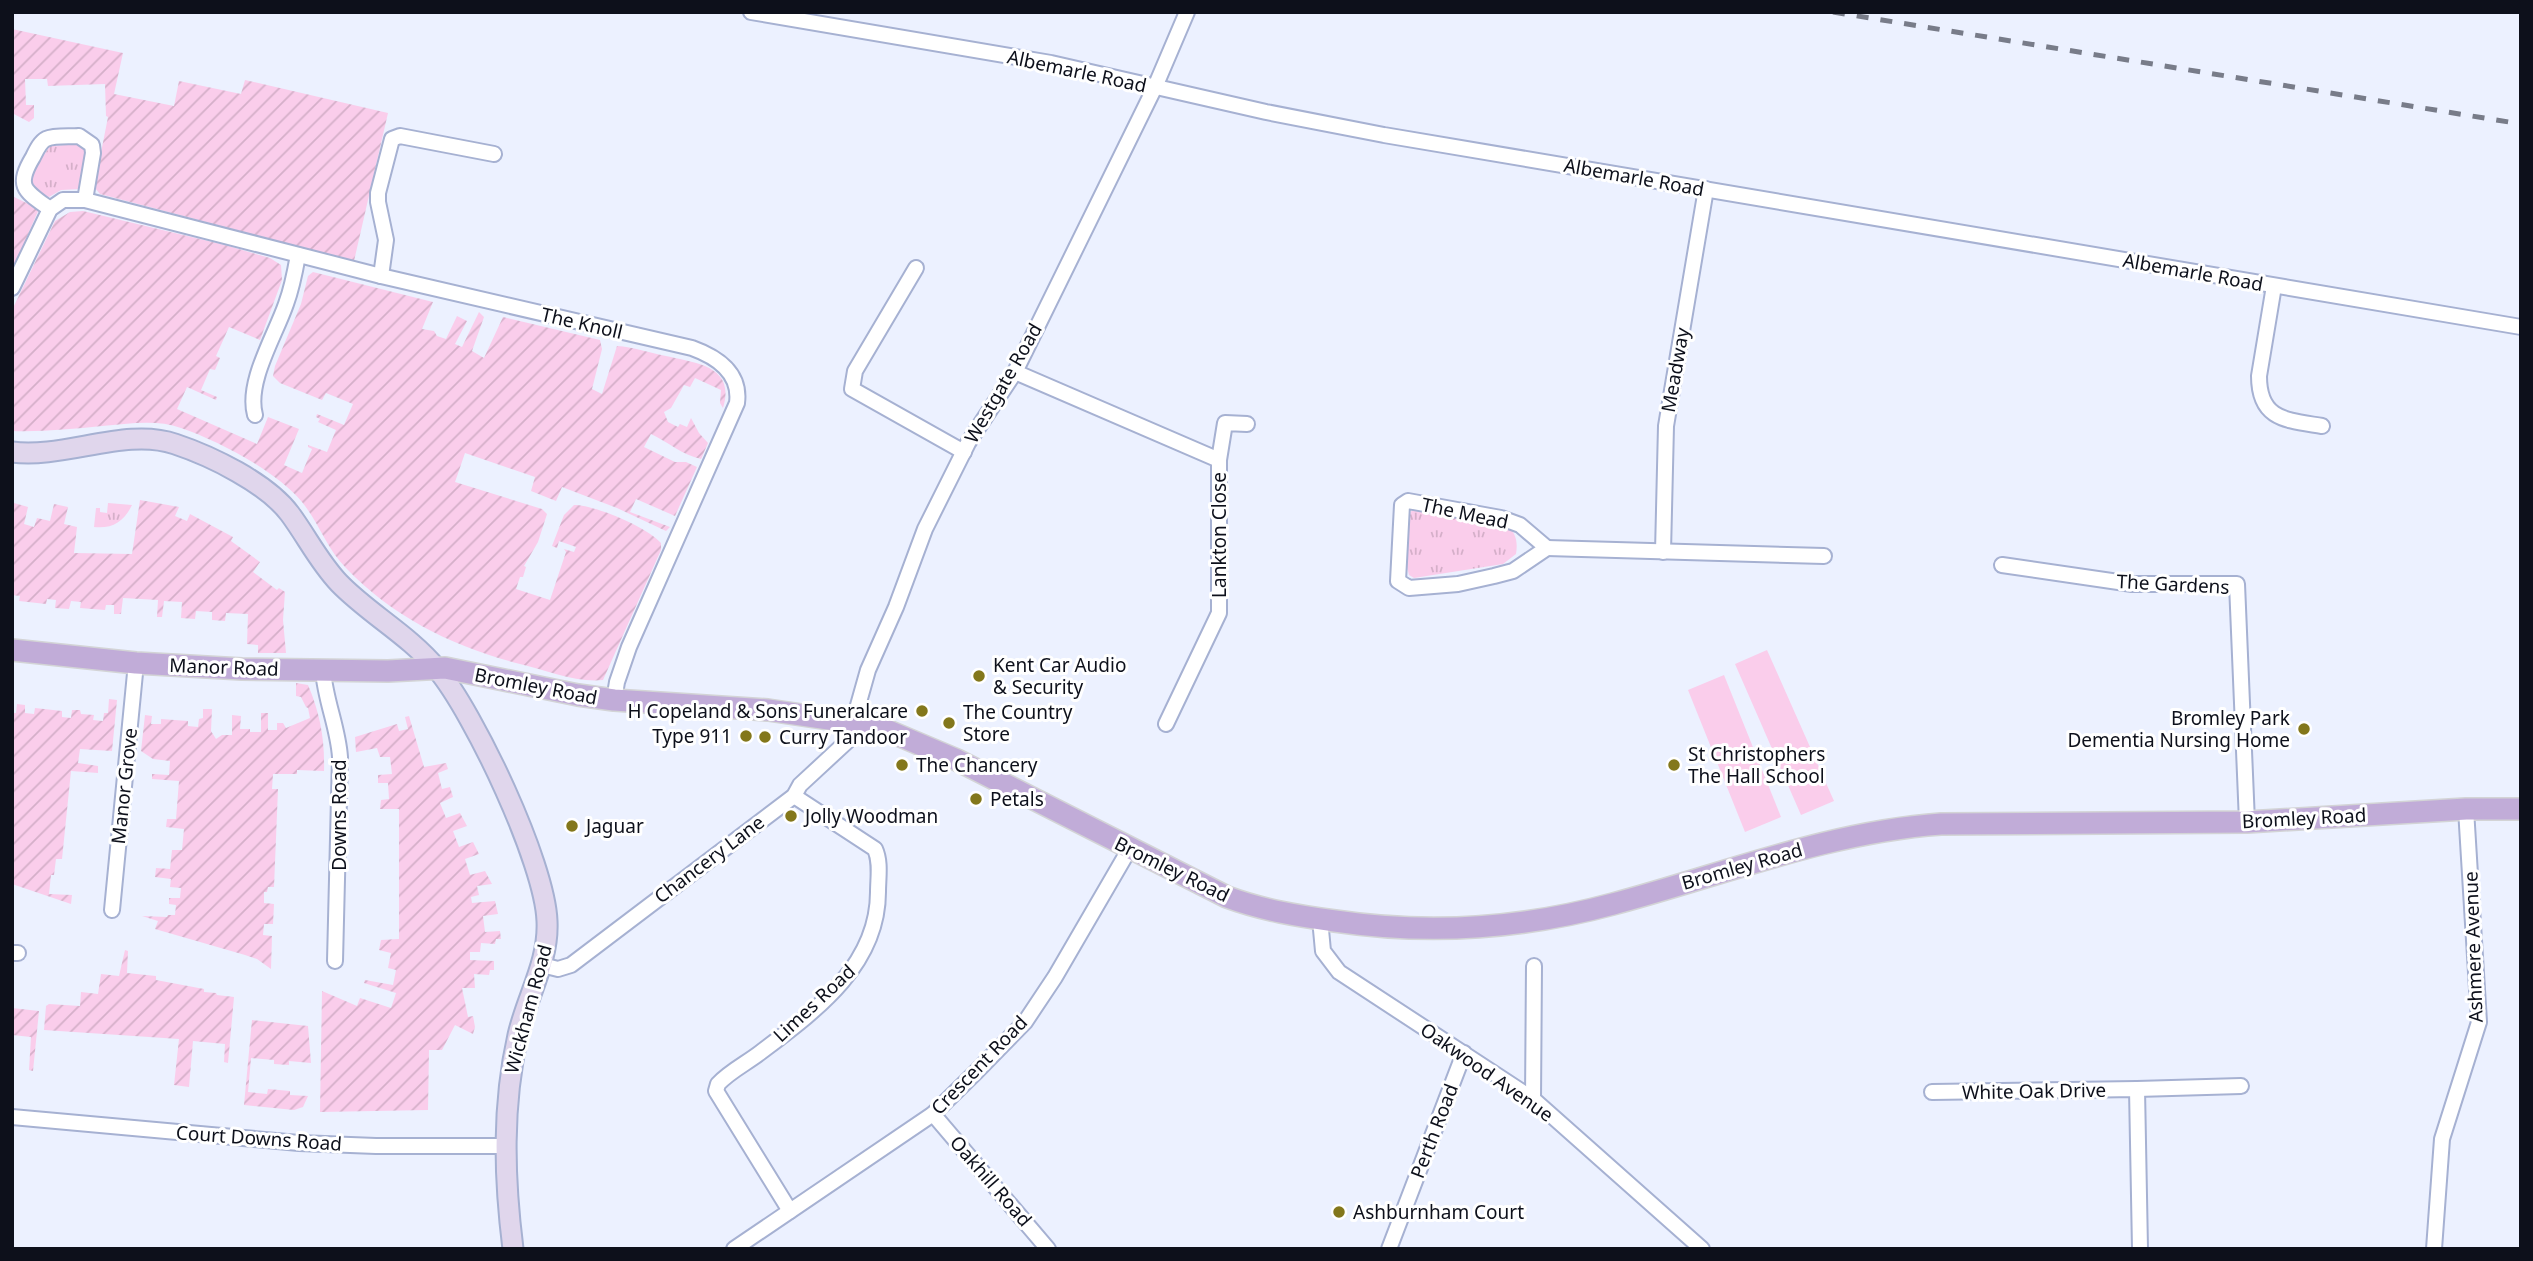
<svg xmlns="http://www.w3.org/2000/svg" width="2533" height="1261" font-family="'Noto Sans',sans-serif">
  <defs>
    <pattern id="grass-tufts" width="24" height="20" patternUnits="userSpaceOnUse" patternTransform="scale(1.75)"><rect width="24" height="20" fill="#facdeb"/><path d="M3 7l-1-3M5 7V3M7 7l1-3M15 17l-1-3M17 17v-4M19 17l1-3" fill="none" stroke="#d5afc9"/></pattern>
    <pattern id="garden-furrows" width="10" height="10" patternUnits="userSpaceOnUse" patternTransform="scale(1.75)"><rect width="10" height="10" fill="#facdeb"/><path d="M-1 1l2-2M0 10L10 0M9 11l2-2" fill="none" stroke="#d5afc9"/></pattern>
  </defs>
  <rect width="100%" height="100%" fill="#ecf1ff"/>
  <g fill="url(#grass-tufts)">
    <path d="M80 144 88 150 81 189 61 190 49 197C18 185 38 165 50 146Z"/>
    <path d="M108 503 132 505C124 522 112 529 94 527L96 508H100V512L107 513Z"/>
    <path d="M1415 507 1505 525C1516 531 1518 542 1516 554L1503 564 1414 578 1409 575 1407 567 1409 514Z"/>
  </g>
  <g fill="url(#garden-furrows)">
    <polygon points="12,29 123,53 114,94 174,106 179,81 241,94 245,80 388,113 354,261 100,194 95,188 95,183 108,117 106,116 105,84 48,86 47,79 25,79 26,105 34,105 34,118 29,122 12,113"/>
    <polygon points="12,196 39,209 12,271"/>
    <path d="M83 211 225 245 270 258 281 265 282 280 260 340 229 327 216 356 220 358 215 370 210 369 201 390 217 397 216 400 187 387 177 409 257 444 268 417 299 429 284 465 302 473 312 449 308 447V445L327 452 336 430 318 422 320 419 316 417 317 414 344 425 353 404 326 393 322 400 280 383 273 376 275 366 301 304 308 276 313 272 433 302 422 329 434 331 437 336 446 339 457 316 467 321 455 344 462 347 479 312 484 317 472 351 484 358 503 317 600 340 602 349 592 389 602 394 617 346C633 347 650 353 666 356 696 363 736 366 723 408L720 403 721 390 695 378 690 387 684 385 671 408 664 412 668 422 678 427 680 424 687 427 691 418 699 433 708 443 701 459C682 455 668 442 651 434L644 447 675 462H686L697 467 675 516 636 499 630 512 670 527 666 531 617 508 562 487 556 501 531 491 535 477 465 453 455 482 542 509 547 514 538 542 524 566 526 567 523 577H520L516 589 550 600 566 552 564 549 574 552 576 547 559 541 557 548 552 546 564 515 574 505C595 505 647 527 661 543V550L603 680C577 683 545 670 520 664 454 647 394 618 346 568 327 549 319 523 302 502 276 471 219 441 181 428 156 419 128 424 102 426 72 429 42 432 12 431V310L55 221 70 212Z"/>
    <polygon points="140,500 179,507 175,516 187,521 190,514 233,537 231,541 260,562 253,572 277,590 279,588 285,592 283,620 286,653 258,653 258,645 247,644 248,614 226,613 225,621 212,620 212,612 196,611 195,619 181,618 182,602 164,601 162,617 157,617 158,600 123,598 121,614 114,614 114,605 106,605 105,610 80,608 81,602 71,601 69,609 55,608 56,600 47,599 46,604 19,601 20,596 12,595 12,510 14,503 28,507 24,524 34,527 37,518 50,521 54,504 68,507 64,524 77,527 74,553 132,554"/>
    <path d="M296 683 308 685C320 713 325 740 324 771L297 770V774H273L272 789H278L274 887H268L267 892H264V903L274 904 273 924H264L263 935 272 936 271 969 257 959 245 955 155 929 158 921 142 916 167 917 168 915H175L176 905 169 904V898H180L181 888 170 887 171 879 155 877 156 868 170 869 172 850H182L184 829 166 827 167 819H176L179 781 152 779V774L169 775 170 761 153 759 141 751 145 715 152 716 151 724H161V719L188 721V726L198 727 199 719 203 718V709H212L211 731 216 739 222 735H232V715L241 716 240 729H250V732H261V713H268V730H277V723H283L286 728 310 718 308 708 306 707 301 697 296 696Z"/>
    <polygon points="109,699 117,700 112,751 80,749 78,763 98,766 98,773 71,771 62,859 56,859 54,875 51,875 49,894 72,895 71,904 12,884 12,713 16,713 17,704 25,705 25,713 34,714 35,708 62,711 62,717 71,718 72,710 80,710 81,714 94,715 93,720 103,721 104,713 108,713"/>
    <polygon points="409,716 424,767 446,763 448,769 438,773 442,789 450,787 453,797 440,803 446,818 460,813 467,826 453,831 459,847 473,842 479,854 465,859 470,875 485,871 492,884 477,886 479,895 471,897 472,903 495,901 498,914 483,916 485,932 500,931 501,939 496,939 495,944 481,943 480,952 470,952 470,960 494,961 494,970 490,970 489,975 474,974 475,988 462,988 468,1017 473,1016 475,1027 473,1034 455,1025 442,1050 429,1050 428,1110 320,1112 322,991 357,1006 360,998 391,1008 396,993 364,983 365,980 393,985 396,970 388,968 391,953 379,950 381,940 399,939 399,809 380,809 381,800 389,799 388,783 378,783 378,775 392,774 390,757 380,757 377,748 356,752 355,737 397,724 399,731 408,729 405,717"/>
    <polygon points="125,950 128,951 127,973 156,976 156,980 204,989 204,992 216,993 217,995 234,997 228,1063 224,1062 225,1044 193,1041 189,1087 174,1085 179,1039 44,1030 46,1006 49,1004 80,1006 81,992 98,994 101,974 119,976"/>
    <polygon points="12,1008 39,1011 33,1071 29,1070 31,1037 12,1035"/>
    <polygon points="252,1020 308,1026 311,1063 289,1061 289,1065 274,1064 274,1060 251,1058 248,1092 267,1094 268,1089 290,1091 290,1095 308,1096 303,1107 294,1110 244,1105"/>
  </g>
  <g fill="#facdeb">
    <polygon points="1767,650 1834,801 1801,815 1735,664"/>
    <polygon points="1724,675 1781,817 1745,832 1688,690"/>
  </g>
  <g fill="none" stroke-linecap="round" stroke-linejoin="round">
    <defs>
      <g id="street">
        <polyline points="751,12 1051,63 1266,112 1384,135 2521,327"/>
        <path d="M50 209C25 191 15 187 33 157 36 151 40 142 46 139 55 135 70 137 79 136L92 145 93 153 85 200"/>
        <polyline points="916,268 855,371 852,389 964,452"/>
        <polyline points="381,276 386,240 378,202 378,193 392,139 400,136 494,154"/>
        <path d="M2274 286 2259 376C2259 420 2286 420 2322 426"/>
        <path d="M12 288 50 209 63 200H85L381 276 692 348C717 357 741 373 737 403L629 647 617 682 614 700"/>
        <polyline points="1015,372 1219,460 1219,613 1166,724"/>
        <path d="M255 415C246 382 275 336 286 304 292 288 295 272 298 255"/>
        <polyline points="1219,460 1225,423 1247,424"/>
        <polygon points="1408,501 1501,518 1520,525 1547,548 1513,571 1494,576 1458,584 1409,588 1398,581 1402,505"/>
        <polyline points="1547,548 1824,556"/>
        <polyline points="1663,552 1666,426 1706,189"/>
        <polyline points="2002,565 2132,584 2237,584 2247,822"/>
        <path d="M323 670C325 700 338 727 340 757L335 961"/>
        <polyline points="112,910 136,663"/>
        <polyline points="1320,919 1323,951 1339,972 1533,1099 1702,1249"/>
        <polyline points="12,953 18,953"/>
        <polyline points="542,965 558,969 571,965 794,796 800,785 854,735 857,709 868,670 896,607 925,529 968,443 1015,372 1155,87 1187,12"/>
        <polyline points="2137,1089 2241,1086"/>
        <polyline points="1932,1092 2137,1089 2140,1249"/>
        <polyline points="1533,1099 1534,966"/>
        <polyline points="933,1114 1048,1249"/>
        <polyline points="12,1117 299,1143 376,1146 506,1146"/>
        <path d="M790 1211 716 1091 718 1084C730 1071 747 1063 761 1052 815 1011 878 966 878 892 878 878 881 862 875 849L794 796"/>
        <polyline points="734,1249 933,1114 976,1072 1025,1022 1055,977 1130,848"/>
        <polyline points="1389,1249 1464,1053"/>
        <polyline points="2434,1249 2442,1139 2479,1022 2466,809"/>
      </g>
      <path id="secondary" d="M12 452C64 459 126 427 175 444 211 456 267 483 290 514 307 537 319 562 339 583 369 614 409 635 437 669 474 713 545 863 547 921 549 962 527 996 518 1035 502 1106 504 1177 513 1249"/>
      <path id="primary" d="M12 650 136 663 242 669 388 671 445 668 578 695 614 700 768 710 856 723 886 730 957 760 1227 897C1262 910 1298 916 1335 921 1429 935 1521 929 1613 904 1722 875 1828 832 1941 824L2247 822 2466 809H2521"/>
    </defs>
    <use href="#street" stroke="#a6b1d2" stroke-width="18"/>
    <use href="#secondary" stroke="#a6b1d2" stroke-width="23"/>
    <use href="#primary" stroke="#d3d4d6" stroke-width="24"/>
    <use href="#street" stroke="#fff" stroke-width="14"/>
    <use href="#secondary" stroke="#e0d6ec" stroke-width="19"/>
    <use href="#primary" stroke="#c1acd8" stroke-width="21"/>
    <polyline stroke="#787c89" stroke-width="5" stroke-dasharray="12 12" stroke-linecap="butt" points="1833,12 2521,124"/>
  </g>
  <g fill="#83771b" stroke="#fff" stroke-width="2.5">
    <circle cx="979" cy="676" r="7"/>
    <circle cx="922" cy="711" r="7"/>
    <circle cx="949" cy="723" r="7"/>
    <circle cx="2304" cy="729" r="7"/>
    <circle cx="746" cy="736" r="7"/>
    <circle cx="765" cy="737" r="7"/>
    <circle cx="902" cy="765" r="7"/>
    <circle cx="1674" cy="765" r="7"/>
    <circle cx="976" cy="799" r="7"/>
    <circle cx="791" cy="816" r="7"/>
    <circle cx="572" cy="826" r="7"/>
    <circle cx="1339" cy="1212" r="7"/>
  </g>
  <g text-anchor="middle" dominant-baseline="central" stroke-width="6" stroke-linejoin="round" paint-order="stroke">
    <g font-size="19" fill="#0d101b" stroke="#fff">
      <text transform="translate(1077 71) rotate(12)">Albemarle Road</text>
      <text transform="translate(1634 177) rotate(10)">Albemarle Road</text>
      <text transform="translate(2193 272) rotate(10)">Albemarle Road</text>
      <text transform="translate(582 323) rotate(13)">The Knoll</text>
      <text transform="translate(1675 370) rotate(-80)">Meadway</text>
      <text transform="translate(1003 383) rotate(-60)">Westgate Road</text>
      <text transform="translate(1465 513) rotate(12)">The Mead</text>
      <text transform="translate(1219 535) rotate(-90)">Lankton Close</text>
      <text transform="translate(2173 584) rotate(3)">The Gardens</text>
      <text transform="translate(224 667) rotate(2)">Manor Road</text>
      <text transform="translate(536 686) rotate(11)">Bromley Road</text>
      <text transform="translate(124 786) rotate(-84)">Manor Grove</text>
      <text transform="translate(339 815) rotate(-90)">Downs Road</text>
      <text transform="translate(2304 818) rotate(-3)">Bromley Road</text>
      <text transform="translate(709 859) rotate(-37)">Chancery Lane</text>
      <text transform="translate(1742 866) rotate(-16)">Bromley Road</text>
      <text transform="translate(1172 869) rotate(26)">Bromley Road</text>
      <text transform="translate(2473 947) rotate(-92)">Ashmere Avenue</text>
      <text transform="translate(814 1003) rotate(-43)">Limes Road</text>
      <text transform="translate(528 1009) rotate(-75)">Wickham Road</text>
      <text transform="translate(979 1065) rotate(-46)">Crescent Road</text>
      <text transform="translate(1487 1072) rotate(35)">Oakwood Avenue</text>
      <text transform="translate(2034 1091) rotate(-1)">White Oak Drive</text>
      <text transform="translate(1434 1131) rotate(-69)">Perth Road</text>
      <text transform="translate(259 1138) rotate(4)">Court Downs Road</text>
      <text transform="translate(991 1181) rotate(49)">Oakhill Road</text>
    </g>
    <g font-size="19" fill="#0d101b" stroke="#fff" text-anchor="start">
      <text x="993" y="665">Kent Car Audio<tspan x="993" dy="22">&amp; Security</tspan></text>
      <text x="908" y="711" text-anchor="end">H Copeland &amp; Sons Funeralcare</text>
      <text x="963" y="712">The Country<tspan x="963" dy="22">Store</tspan></text>
      <text x="2290" y="718" text-anchor="end">Bromley Park<tspan x="2290" dy="22">Dementia Nursing Home</tspan></text>
      <text x="732" y="736" text-anchor="end">Type 911</text>
      <text x="779" y="737">Curry Tandoor</text>
      <text x="1688" y="754">St Christophers<tspan x="1688" dy="22">The Hall School</tspan></text>
      <text x="916" y="765">The Chancery</text>
      <text x="990" y="799">Petals</text>
      <text x="805" y="816">Jolly Woodman</text>
      <text x="586" y="826">Jaguar</text>
      <text x="1353" y="1212">Ashburnham Court</text>
    </g>
  </g>
  <rect width="2533" height="1261" fill="none" stroke="#0d101b" stroke-width="28"/>
</svg>
